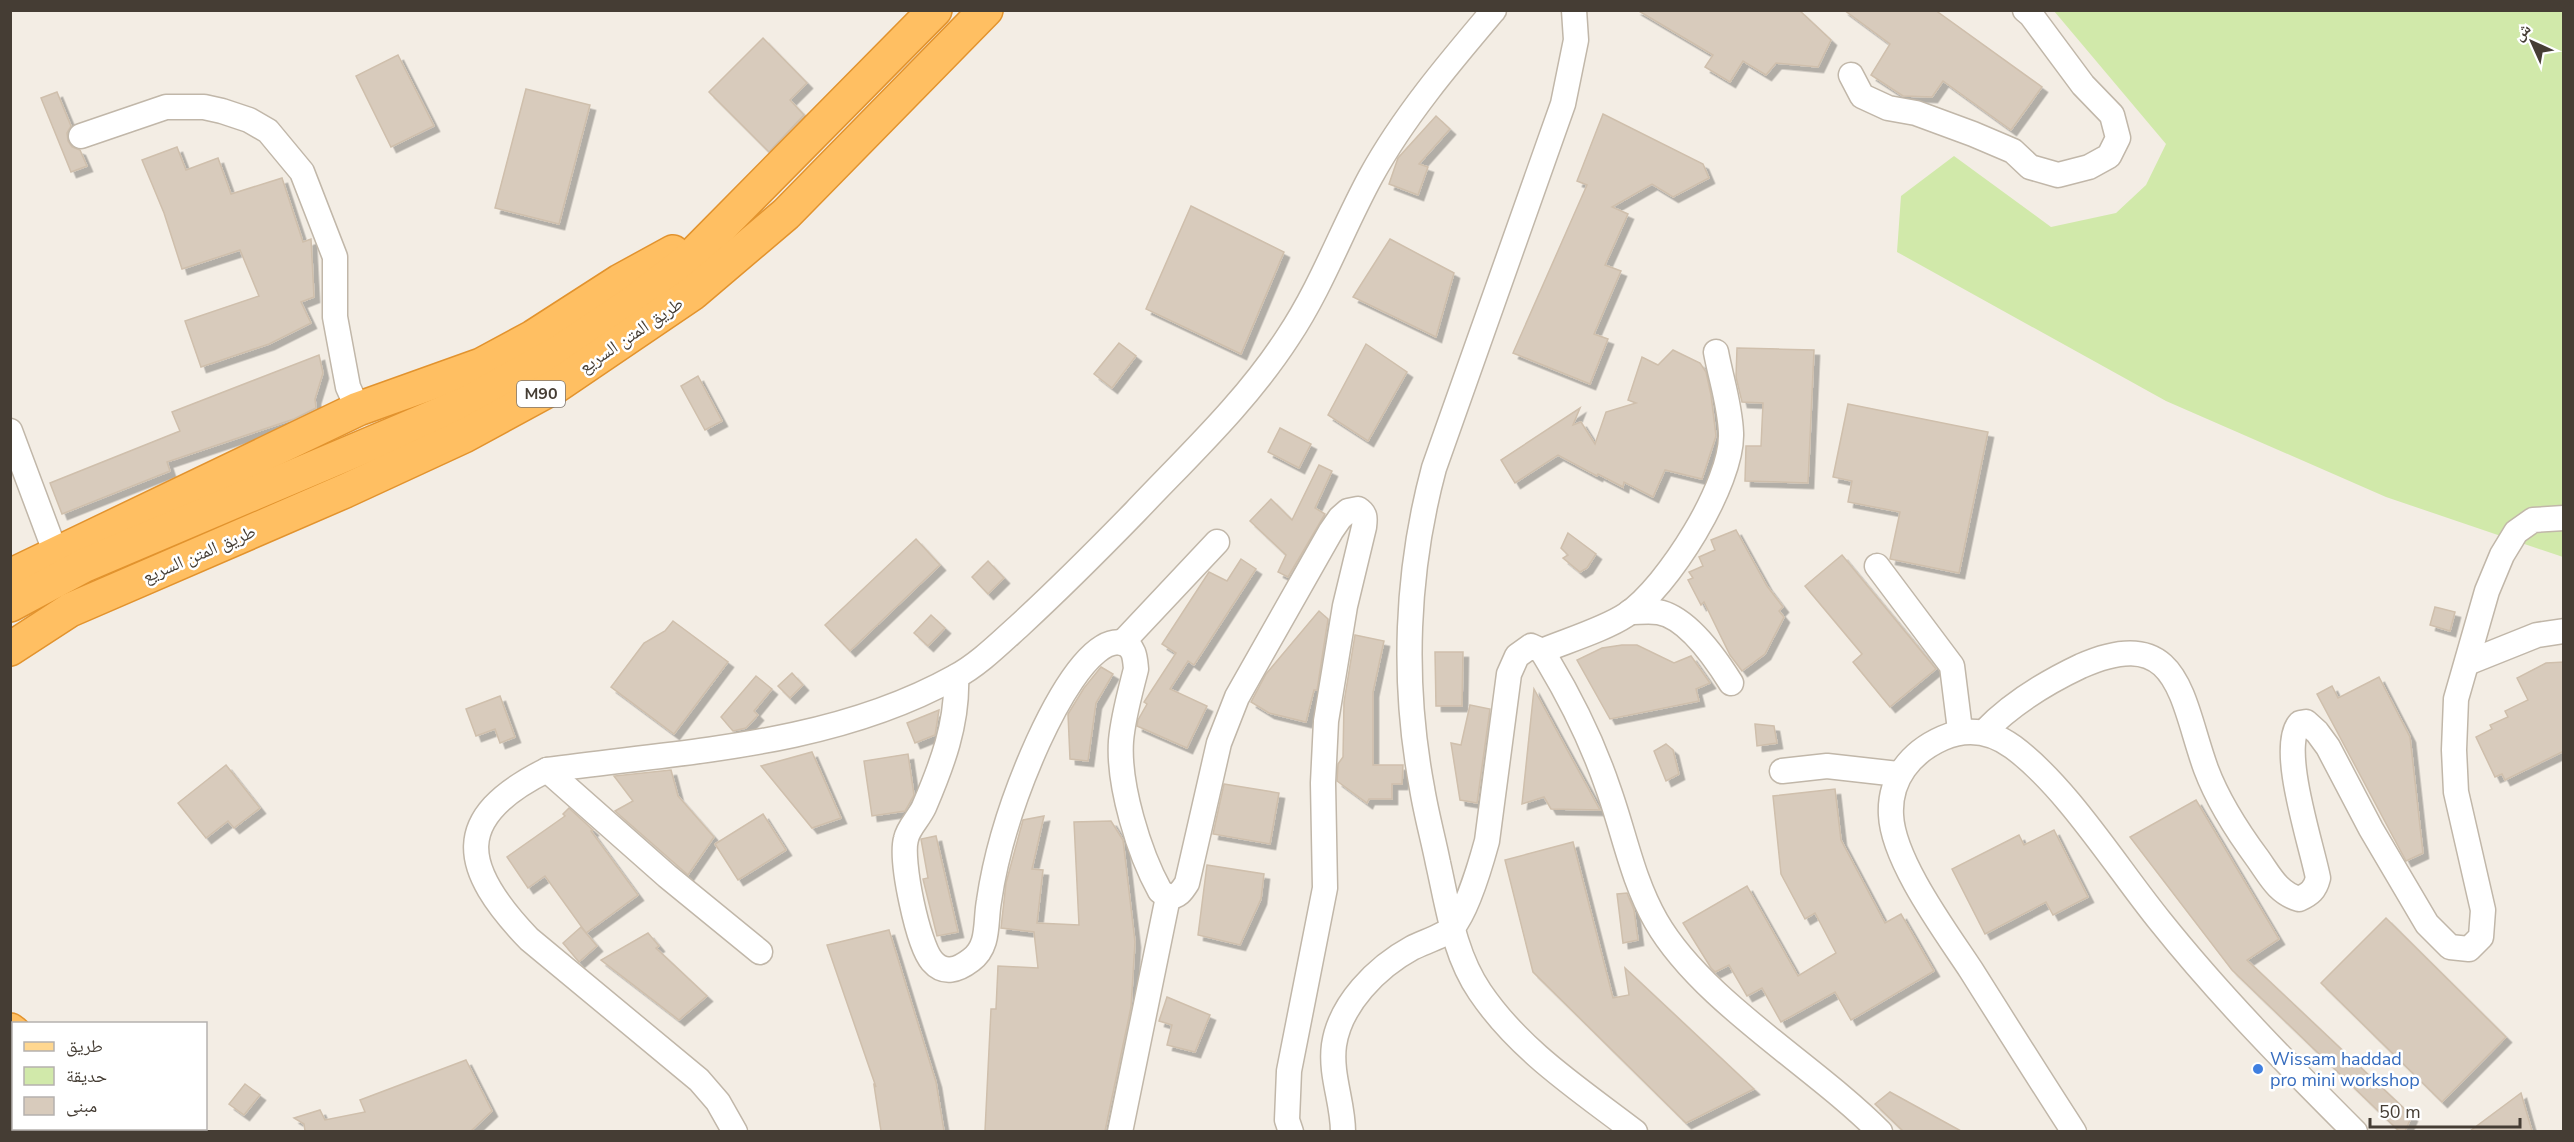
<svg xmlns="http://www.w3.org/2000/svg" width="2574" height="1142" font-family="'Nunito Sans','Noto Naskh Arabic',sans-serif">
  <defs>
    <filter id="shadow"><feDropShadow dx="5.5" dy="5.5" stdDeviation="0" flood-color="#0004"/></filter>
  </defs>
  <rect width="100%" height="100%" fill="#f3ede4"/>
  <polygon fill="#d1e9aa" points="2054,11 2563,11 2563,557 2386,497 2166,401 1897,252 1901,196 1954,156 2051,227 2116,213 2146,185 2166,144"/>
  <g fill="#d8cbbc" stroke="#cfbfac" stroke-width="1.5" filter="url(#shadow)">
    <polygon points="1637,10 1799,10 1831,40 1818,67 1776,63 1766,75 1743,61 1730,82 1705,67 1713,55"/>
    <polygon points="1844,10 1935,10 2042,87 2011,130 1943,81 1932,97 1903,96 1871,75 1890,44"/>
    <polygon points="763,38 807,83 790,100 804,115 769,152 709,92"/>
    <polygon points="398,55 434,126 391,147 356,76"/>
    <polygon points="526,89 590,105 559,224 495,208"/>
    <polygon points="57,92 71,126 67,133 68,141 72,147 80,150 87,166 71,172 41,98"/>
    <polygon points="1603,114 1703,164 1709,178 1673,197 1652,184 1612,207 1628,214 1605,265 1621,271 1594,334 1608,339 1590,384 1513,353 1587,185 1577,181"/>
    <polygon points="1436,116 1450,129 1419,164 1428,167 1418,195 1389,184 1398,158"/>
    <polygon points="177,147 186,170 218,158 231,194 282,178 303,242 311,239 314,297 301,302 311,323 269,344 201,367 185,321 259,296 240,250 182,269 164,213 142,160"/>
    <polygon points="1191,206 1284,252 1241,354 1146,309"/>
    <polygon points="1390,239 1454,273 1436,337 1353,297"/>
    <polygon points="1119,343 1136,356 1112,388 1094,374"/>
    <polygon points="1366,344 1407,372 1368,441 1328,415"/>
    <polygon points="1737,348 1814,350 1808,483 1745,481 1746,446 1761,446 1763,403 1742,402 1736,377"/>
    <polygon points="1673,350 1700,363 1706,372 1711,395 1716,436 1702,479 1665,470 1653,497 1624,482 1623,487 1598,474 1597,476 1558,455 1515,483 1501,460 1580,408 1573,425 1581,422 1595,444 1606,412 1636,403 1628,400 1642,357 1658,365"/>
    <polygon points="319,355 323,373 315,399 316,408 294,419 167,462 170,471 62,514 50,483 180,431 172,412"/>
    <polygon points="698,376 722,421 705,430 681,386"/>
    <polygon points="1848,404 1988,432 1959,573 1890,559 1900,512 1848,502 1852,481 1833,477"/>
    <polygon points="1280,428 1311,444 1299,468 1268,452"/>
    <polygon points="1319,465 1332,471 1315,508 1325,514 1288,577 1278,572 1286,555 1250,521 1271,499 1292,520"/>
    <polygon points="1736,530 1767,586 1783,607 1779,611 1784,617 1765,654 1742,671 1730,655 1704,602 1701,605 1688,580 1693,578 1689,572 1703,566 1699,557 1715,550 1711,540"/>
    <polygon points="1568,533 1596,554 1587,568 1580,572 1563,558 1568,555 1561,548"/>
    <polygon points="916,539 940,565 850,651 825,625"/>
    <polygon points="1842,555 1936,669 1890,707 1853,662 1862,654 1805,586"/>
    <polygon points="1241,559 1256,569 1194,665 1188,661 1170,689 1207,706 1187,748 1137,726 1138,720 1147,704 1144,702 1176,653 1162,644 1209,572 1227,581"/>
    <polygon points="988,561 1004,578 988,594 972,577"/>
    <polygon points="2435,607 2455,612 2450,631 2430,625"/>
    <polygon points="1319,611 1328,619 1317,690 1314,690 1306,722 1269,713 1251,702 1266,674"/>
    <polygon points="931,615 945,628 928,646 914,633"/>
    <polygon points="673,621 728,662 674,734 611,687 644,643 665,631"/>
    <polygon points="1355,635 1384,641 1373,692 1373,765 1403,765 1402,784 1392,784 1392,799 1369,799 1367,803 1337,781 1338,764 1343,757 1344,702"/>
    <polygon points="1622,645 1637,645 1674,663 1691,656 1710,683 1696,689 1699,701 1610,719 1577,660 1602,648"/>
    <polygon points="1435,652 1463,652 1462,706 1436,706"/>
    <polygon points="2564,662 2564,751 2505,780 2502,774 2495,777 2476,737 2492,729 2490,725 2508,717 2505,711 2528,700 2517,678 2546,663"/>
    <polygon points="1101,667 1113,674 1096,703 1088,761 1070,759 1068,714 1084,688"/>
    <polygon points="792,673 803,685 790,698 778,686"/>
    <polygon points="756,676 772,689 754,711 758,715 746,728 733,731 721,717"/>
    <polygon points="2379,677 2410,737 2423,853 2406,861 2317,694 2332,686 2338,698"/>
    <polygon points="1534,689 1600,810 1551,809 1544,797 1522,804"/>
    <polygon points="500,696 515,737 500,743 495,729 476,736 466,709"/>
    <polygon points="1470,705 1490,709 1477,803 1460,800 1451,743 1461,745"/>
    <polygon points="939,710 935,735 915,743 907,723"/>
    <polygon points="1755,724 1774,726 1777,743 1757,746"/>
    <polygon points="1666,744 1673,750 1679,774 1666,781 1654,751"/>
    <polygon points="812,752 841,818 812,828 761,766"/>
    <polygon points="908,754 914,795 909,804 905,811 872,816 864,761"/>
    <polygon points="226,765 260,808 234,828 228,821 206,838 178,803"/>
    <polygon points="671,770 678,796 714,837 688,875 615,811 633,801 614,776"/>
    <polygon points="1224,784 1279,793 1270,844 1213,834"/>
    <polygon points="1835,789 1841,840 1885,923 1901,914 1934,971 1851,1020 1835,992 1781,1022 1762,988 1747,996 1729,965 1715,972 1711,968 1683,923 1747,886 1798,976 1836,953 1815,913 1805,919 1781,874 1773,796"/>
    <polygon points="2196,800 2279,939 2247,960 2412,1116 2405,1131 2399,1131 2232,970 2130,837"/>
    <polygon points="569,808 593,830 591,831 638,895 586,933 545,876 528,888 507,857 565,816 563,814"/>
    <polygon points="763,814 786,850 738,880 715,844"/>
    <polygon points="1044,816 1032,869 1043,870 1037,923 1079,925 1074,822 1111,821 1123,840 1135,942 1131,1007 1105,1131 985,1131 991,1009 996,1009 998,966 1038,968 1034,932 1001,928 1006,883 1023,820"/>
    <polygon points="2054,830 2088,897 2053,915 2046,902 1985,934 1952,869 2019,835 2024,845"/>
    <polygon points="936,836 958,932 937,936 923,879 928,878 921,839"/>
    <polygon points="1573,842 1613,998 1629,995 1625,968 1754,1089 1686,1123 1533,972 1505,860"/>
    <polygon points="1207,865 1264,874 1261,899 1240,945 1198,935"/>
    <polygon points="1627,893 1634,910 1638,940 1623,943 1617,894"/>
    <polygon points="2386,918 2506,1037 2442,1102 2321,983"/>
    <polygon points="581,927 597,946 579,962 563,943"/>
    <polygon points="889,930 936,1082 944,1131 881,1131 874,1085 876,1087 827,945"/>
    <polygon points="648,933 659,946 656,948 707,996 679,1020 601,960"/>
    <polygon points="1167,997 1210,1015 1195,1052 1167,1045 1172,1025 1159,1021"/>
    <polygon points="466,1060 492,1111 471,1131 305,1131 304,1124 294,1118 320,1110 325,1120 365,1112 360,1100"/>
    <polygon points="245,1084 260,1095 244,1115 229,1104"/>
    <polygon points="1890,1092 1961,1131 1903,1131 1875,1104"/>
    <polygon points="2521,1093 2532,1131 2470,1131"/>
  </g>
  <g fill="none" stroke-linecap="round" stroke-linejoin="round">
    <defs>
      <g id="minor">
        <path d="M1574 10 1576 40 1563 104 1434 468C1406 572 1402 682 1422 788 1426 813 1433 838 1438 863 1448 907 1454 954 1480 992 1520 1051 1579 1089 1635 1132"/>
        <polyline points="1851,75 1862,96 1888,108 1916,113 1973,134 2013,151 2030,167 2058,175 2089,167 2109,156 2118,138 2112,115 2083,85 2031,15 2025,10"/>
        <polyline points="81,136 166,107 204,107 222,111 249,120 268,131 302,172 335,257 335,317 348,387 358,409"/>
        <polyline points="10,431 62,570"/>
        <polyline points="1877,566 1952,666 1960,730"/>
        <path d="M1630 612C1639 612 1649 611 1658 612 1687 617 1716 659 1731 683"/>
        <polyline points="1122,643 1217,542"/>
        <path d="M1542 651C1566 641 1605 629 1626 615 1668 587 1733 483 1731 433 1730 405 1721 379 1716 352"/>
        <polyline points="2467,663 2537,635 2564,631"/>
        <path d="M956 677C958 723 942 765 924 807 919 818 908 828 906 839 900 860 918 945 932 961 944 975 958 970 971 960 990 946 985 922 989 901 997 846 1015 793 1038 742 1049 718 1089 634 1123 643 1135 647 1135 659 1136 669 1130 693 1123 717 1121 741 1118 785 1139 853 1160 891L1168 897C1178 897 1182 891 1187 883L1219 743 1237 697 1331 531 1340 518 1348 511 1358 509C1366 514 1365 519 1364 527L1345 606 1326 721 1323 783 1325 888 1289 1071 1287 1120 1291 1132"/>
        <path d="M1984 732C2012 703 2045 683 2081 666 2180 622 2181 700 2206 769 2218 801 2238 832 2258 859 2270 876 2278 893 2299 899 2310 894 2315 890 2318 878 2312 846 2278 746 2300 723L2306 722 2317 732 2328 747 2371 829 2427 924 2450 947 2469 949 2481 937 2483 910 2456 792 2454 750 2456 699 2487 591 2502 555 2516 532 2533 520 2564 518"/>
        <polyline points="547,770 667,876 760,952"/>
        <polyline points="1782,771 1827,766 1898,774"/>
        <path d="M735 1132 718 1102 699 1080 529 939C461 868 450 818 547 770 684 751 831 746 955 677 978 665 1000 643 1020 625 1060 588 1098 550 1135 512 1188 456 1246 402 1288 337 1322 286 1342 229 1371 176 1404 116 1450 62 1494 10"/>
        <polyline points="1120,1132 1168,897"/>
        <path d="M1343 1132C1343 1102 1330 1075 1334 1045 1340 1004 1377 967 1412 948 1423 942 1445 936 1453 927 1467 910 1481 863 1487 841L1509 674 1517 656 1531 646 1542 651 1548 661C1572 701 1593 744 1608 788 1624 832 1632 879 1656 921 1702 1001 1814 1065 1880 1132"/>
        <path d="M2074 1132C2039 1078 2005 1024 1971 970 1946 932 1893 861 1891 815 1889 779 1911 752 1943 738 1968 727 1991 731 2013 747 2067 787 2117 868 2160 921 2220 996 2287 1064 2355 1132"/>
      </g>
      <polyline id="major" points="72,1128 73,1132"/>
      <g id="highway">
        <polyline points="10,576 358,409 481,365 533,337 620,281 673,252"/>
        <polyline points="10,605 85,565 469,402 561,351 634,302 688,260 935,10"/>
        <polyline points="10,649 70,610 345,491 464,436 556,386 693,293 786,214 986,10"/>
        <polyline points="10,1030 14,1033"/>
        <polyline points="10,1062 14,1064"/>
        <polyline points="122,1128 127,1132"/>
        <polyline points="159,1128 165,1132"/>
      </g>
    </defs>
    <use href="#minor" stroke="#c1b7a9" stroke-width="27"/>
    <use href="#major" stroke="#e7b45d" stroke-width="33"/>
    <use href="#highway" stroke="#e2932e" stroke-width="36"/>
    <use href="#minor" stroke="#fff" stroke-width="24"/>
    <use href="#major" stroke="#ffd790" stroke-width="30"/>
    <use href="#highway" stroke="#ffbf62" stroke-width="33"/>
  </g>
  <circle fill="#3f7fe0" stroke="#fff" stroke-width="2" cx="2258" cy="1069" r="6"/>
  <g text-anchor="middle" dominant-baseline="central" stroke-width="5" stroke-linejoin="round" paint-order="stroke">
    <rect fill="#fff" stroke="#7d7771" stroke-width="1.5" x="517" y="381" width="48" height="26" rx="4.5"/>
    <g font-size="16" font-weight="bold" fill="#453d34">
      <text x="541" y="394">M90</text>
    </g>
    <g font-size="18" fill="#453d34" stroke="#fff">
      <text transform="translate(631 335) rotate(-34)">طريق المتن السريع</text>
      <text transform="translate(199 554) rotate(-23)">طريق المتن السريع</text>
    </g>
    <g font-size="18" fill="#366cbe" stroke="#fff" text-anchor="start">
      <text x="2270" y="1059">Wissam haddad<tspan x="2270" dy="21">pro mini workshop</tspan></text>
    </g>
  </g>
  <rect width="2574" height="1142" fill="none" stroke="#453d34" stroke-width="24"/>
  <rect x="12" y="1022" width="195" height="108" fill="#ffffff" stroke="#b5b1ae" stroke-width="1.5"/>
  <rect x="24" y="1042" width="30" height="9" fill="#ffd790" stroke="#b5b1ae" stroke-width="1.5"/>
  <text x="66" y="1052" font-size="18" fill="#453d34">طريق</text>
  <rect x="24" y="1067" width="30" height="18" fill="#d1e9aa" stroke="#b5b1ae" stroke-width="1.5"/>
  <text x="66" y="1082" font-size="18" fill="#453d34">حديقة</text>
  <rect x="24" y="1097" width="30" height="18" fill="#d8cbbc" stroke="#b5b1ae" stroke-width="1.5"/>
  <text x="66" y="1112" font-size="18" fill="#453d34">مبنى</text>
  <g transform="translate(2532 42) rotate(315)" stroke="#ffffff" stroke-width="4.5" paint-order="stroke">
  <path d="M0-4.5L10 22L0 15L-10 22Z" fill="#453d34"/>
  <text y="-9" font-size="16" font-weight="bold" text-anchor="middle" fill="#453d34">ش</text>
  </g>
  <path d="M2370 1118v9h150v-9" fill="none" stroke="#453d34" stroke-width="3"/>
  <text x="2379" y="1118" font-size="18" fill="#453d34" stroke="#ffffff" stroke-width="4.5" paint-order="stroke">50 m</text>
</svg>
